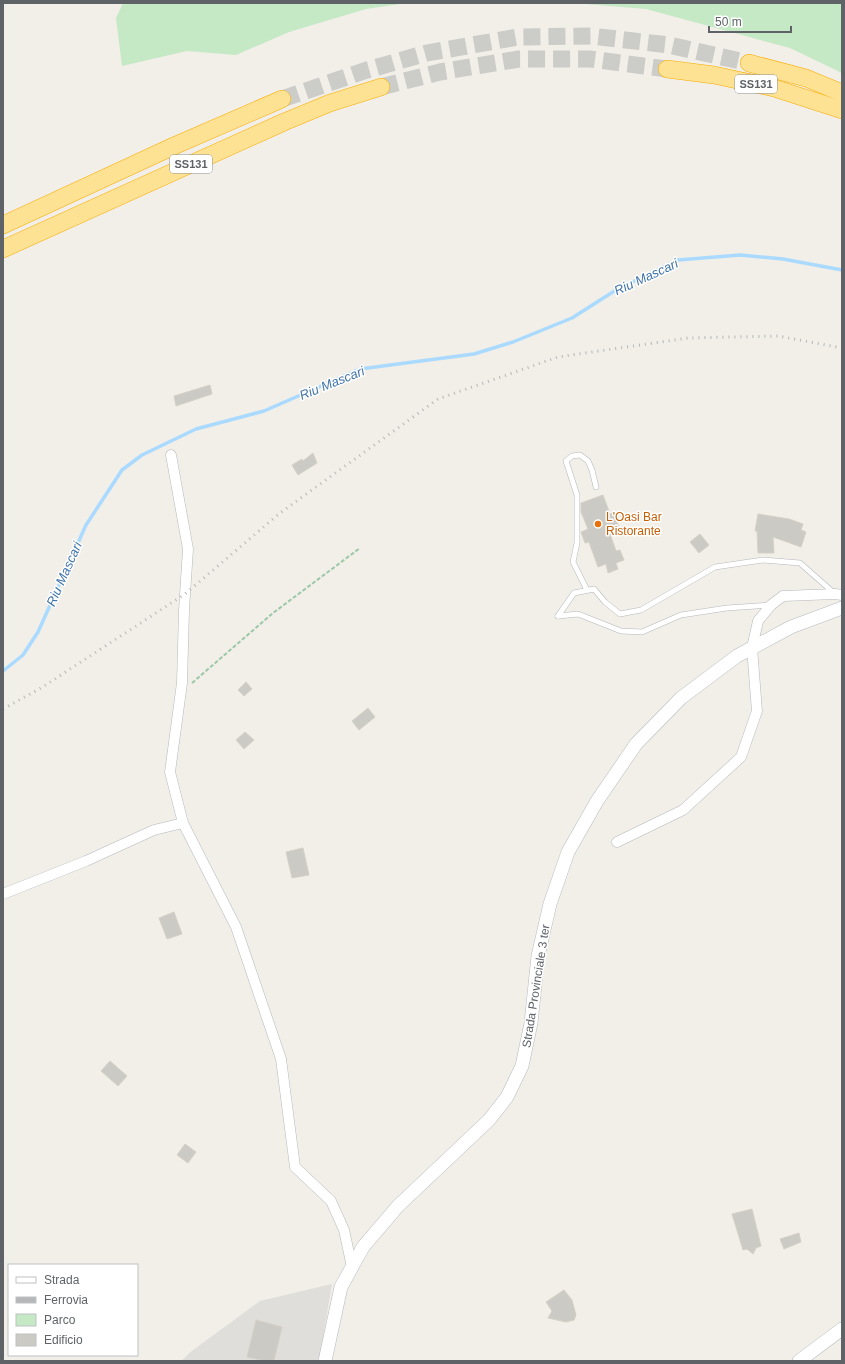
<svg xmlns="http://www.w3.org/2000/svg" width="845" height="1364" font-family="Arial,sans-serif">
  <rect width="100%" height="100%" fill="#f1efe8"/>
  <polygon fill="#e0deda" points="332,1284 319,1361 181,1361 193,1350 260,1301"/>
  <g fill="#c5e8c5">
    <polygon points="123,3 407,3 366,9 289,32 236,55 187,51 122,66 116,18"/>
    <polygon points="574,3 842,3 842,73 790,48 646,9"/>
  </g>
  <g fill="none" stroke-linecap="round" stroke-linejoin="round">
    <polyline stroke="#aadaff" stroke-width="3.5" points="3,671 23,655 38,632 86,525 122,470 142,455 196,429 264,411 360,369 474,354 513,342 572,318 616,290 678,260 740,255 783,259 842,270"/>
  </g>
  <g fill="#cccac5" stroke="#d6d1c6">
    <polygon points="210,385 212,394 176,406 174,396"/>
    <polygon points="313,453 317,463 298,475 292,465 302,459 303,461"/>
    <polygon points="603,495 610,514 613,513 620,530 610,534 616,551 620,550 624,560 616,563 618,569 608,573 606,564 598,567 589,542 585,543 581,532 588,529 581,512 581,503"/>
    <polygon points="758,514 789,519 803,524 801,530 806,532 801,547 773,537 774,553 758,553 757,531 755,531"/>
    <polygon points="700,534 709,545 699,553 690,542"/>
    <polygon points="246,682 252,689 244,696 238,690"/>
    <polygon points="368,708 375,717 359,730 352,721"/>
    <polygon points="245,732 254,740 244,749 236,740"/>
    <polygon points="303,848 309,875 292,878 286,852"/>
    <polygon points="174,912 182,934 167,939 159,918"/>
    <polygon points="110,1061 127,1076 118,1086 101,1071"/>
    <polygon points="185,1144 196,1152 188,1163 177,1155"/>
    <polygon points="752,1209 761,1246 756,1248 753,1254 747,1249 743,1250 732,1214"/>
    <polygon points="799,1233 801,1242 784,1249 780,1239"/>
    <polygon points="564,1290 572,1300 576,1315 574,1320 566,1322 548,1318 552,1311 546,1302"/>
    <polygon points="256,1320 282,1327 274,1361 265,1361 247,1357"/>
  </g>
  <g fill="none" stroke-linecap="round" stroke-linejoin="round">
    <g stroke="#ccccc8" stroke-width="17" stroke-dasharray="17 8" stroke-linecap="butt">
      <polyline points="381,87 440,72 519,59 590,59 667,69"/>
      <polyline points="282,99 367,70 427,53 518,37 591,36 669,45 749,63"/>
    </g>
    <defs>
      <g id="lane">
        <polyline points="587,590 573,562 577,543 577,495 566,461 572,456 580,455 588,461 592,470 596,487"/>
        <polyline points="558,616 574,593 594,589 605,602 620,614 641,610 715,567 763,560 800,563 834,593"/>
        <polyline points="558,616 578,614 621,631 642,632 681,615 727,608 770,605"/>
      </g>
      <g id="street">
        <polyline points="171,455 188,549 184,610 182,683 170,772 183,823 236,927 281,1059 295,1167 331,1201 344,1230 352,1267"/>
        <polyline points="617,842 683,810 741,757 757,711 752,648 758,621 771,605 783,596 835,594 842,595"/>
        <polyline points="3,894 86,861 154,830 183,823"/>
      </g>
      <g id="secondary">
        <polyline points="325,1361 341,1287 363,1247 398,1206 489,1120 507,1097 522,1066 531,1023 538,956 550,904 568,852 597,801 636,744 681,698 737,656 791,627 842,608"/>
        <polyline points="799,1361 842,1329"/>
      </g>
      <g id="highway">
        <polyline points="749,63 806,78 842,93"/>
        <polyline points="667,69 714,75 774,88 842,110"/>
        <polyline points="3,225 176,145 282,99"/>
        <polyline points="3,249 284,122 330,103 381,87"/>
      </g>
    </defs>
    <use href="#lane" stroke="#b5b8bc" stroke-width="6"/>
    <use href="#street" stroke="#b5b8bc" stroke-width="11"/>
    <use href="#secondary" stroke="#b6babf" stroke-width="14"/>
    <use href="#highway" stroke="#f9ab00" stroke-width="18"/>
    <polyline stroke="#9cc7a9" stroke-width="2" stroke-dasharray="4 2" stroke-linecap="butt" points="192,683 273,613 360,548"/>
    <use href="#lane" stroke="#fff" stroke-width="5"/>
    <use href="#street" stroke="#fff" stroke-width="10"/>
    <use href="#secondary" stroke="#fff" stroke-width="13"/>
    <use href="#highway" stroke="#fde293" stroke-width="17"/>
    <polyline stroke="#b6b7b8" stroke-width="3" stroke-dasharray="1 5" stroke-linecap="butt" points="3,709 41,688 185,594 280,513 438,399 558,357 688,338 778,336 842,348"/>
  </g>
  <circle fill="#e8710a" stroke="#fff" stroke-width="1.5" cx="598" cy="524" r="4"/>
  <g text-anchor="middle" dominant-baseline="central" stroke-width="3" stroke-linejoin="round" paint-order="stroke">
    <g fill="#fff" stroke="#8f9295" stroke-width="1">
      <rect x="735" y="75" width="42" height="18" rx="3"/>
      <rect x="170" y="155" width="42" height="18" rx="3"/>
    </g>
    <g font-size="11" font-weight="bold" fill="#5f6368">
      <text x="756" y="84">SS131</text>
      <text x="191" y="164">SS131</text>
    </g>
    <g font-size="12" fill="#c56008" stroke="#fff" text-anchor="start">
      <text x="606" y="517">L'Oasi Bar<tspan x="606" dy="14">Ristorante</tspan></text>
    </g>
    <g font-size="12" fill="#5f6368" stroke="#fff">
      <text transform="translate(536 986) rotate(-81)">Strada Provinciale 3 ter</text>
    </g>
    <g font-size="13" font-style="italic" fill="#4174aa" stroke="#fff">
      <text transform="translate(646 277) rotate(-25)">Riu Mascari</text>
      <text transform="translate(332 383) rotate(-22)">Riu Mascari</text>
      <text transform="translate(64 574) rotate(-66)">Riu Mascari</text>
    </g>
  </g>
  <rect width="845" height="1364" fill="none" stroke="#5f6368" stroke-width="8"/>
  <rect x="8" y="1264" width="130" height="92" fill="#ffffff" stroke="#bfc1c3"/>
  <rect x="16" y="1277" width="20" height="6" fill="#ffffff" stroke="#bfc1c3"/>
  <text x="44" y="1284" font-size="12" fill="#5f6368">Strada</text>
  <rect x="16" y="1297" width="20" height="6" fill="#b6b7b8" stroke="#bfc1c3"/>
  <text x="44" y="1304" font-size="12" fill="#5f6368">Ferrovia</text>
  <rect x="16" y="1314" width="20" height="12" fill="#c5e8c5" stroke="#bfc1c3"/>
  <text x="44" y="1324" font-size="12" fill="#5f6368">Parco</text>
  <rect x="16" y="1334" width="20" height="12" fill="#cccac5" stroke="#bfc1c3"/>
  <text x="44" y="1344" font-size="12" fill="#5f6368">Edificio</text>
  <path d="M709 26v6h82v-6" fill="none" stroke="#5f6368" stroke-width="2"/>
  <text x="715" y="26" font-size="12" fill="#5f6368" stroke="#ffffff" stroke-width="3" paint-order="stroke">50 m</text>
</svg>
